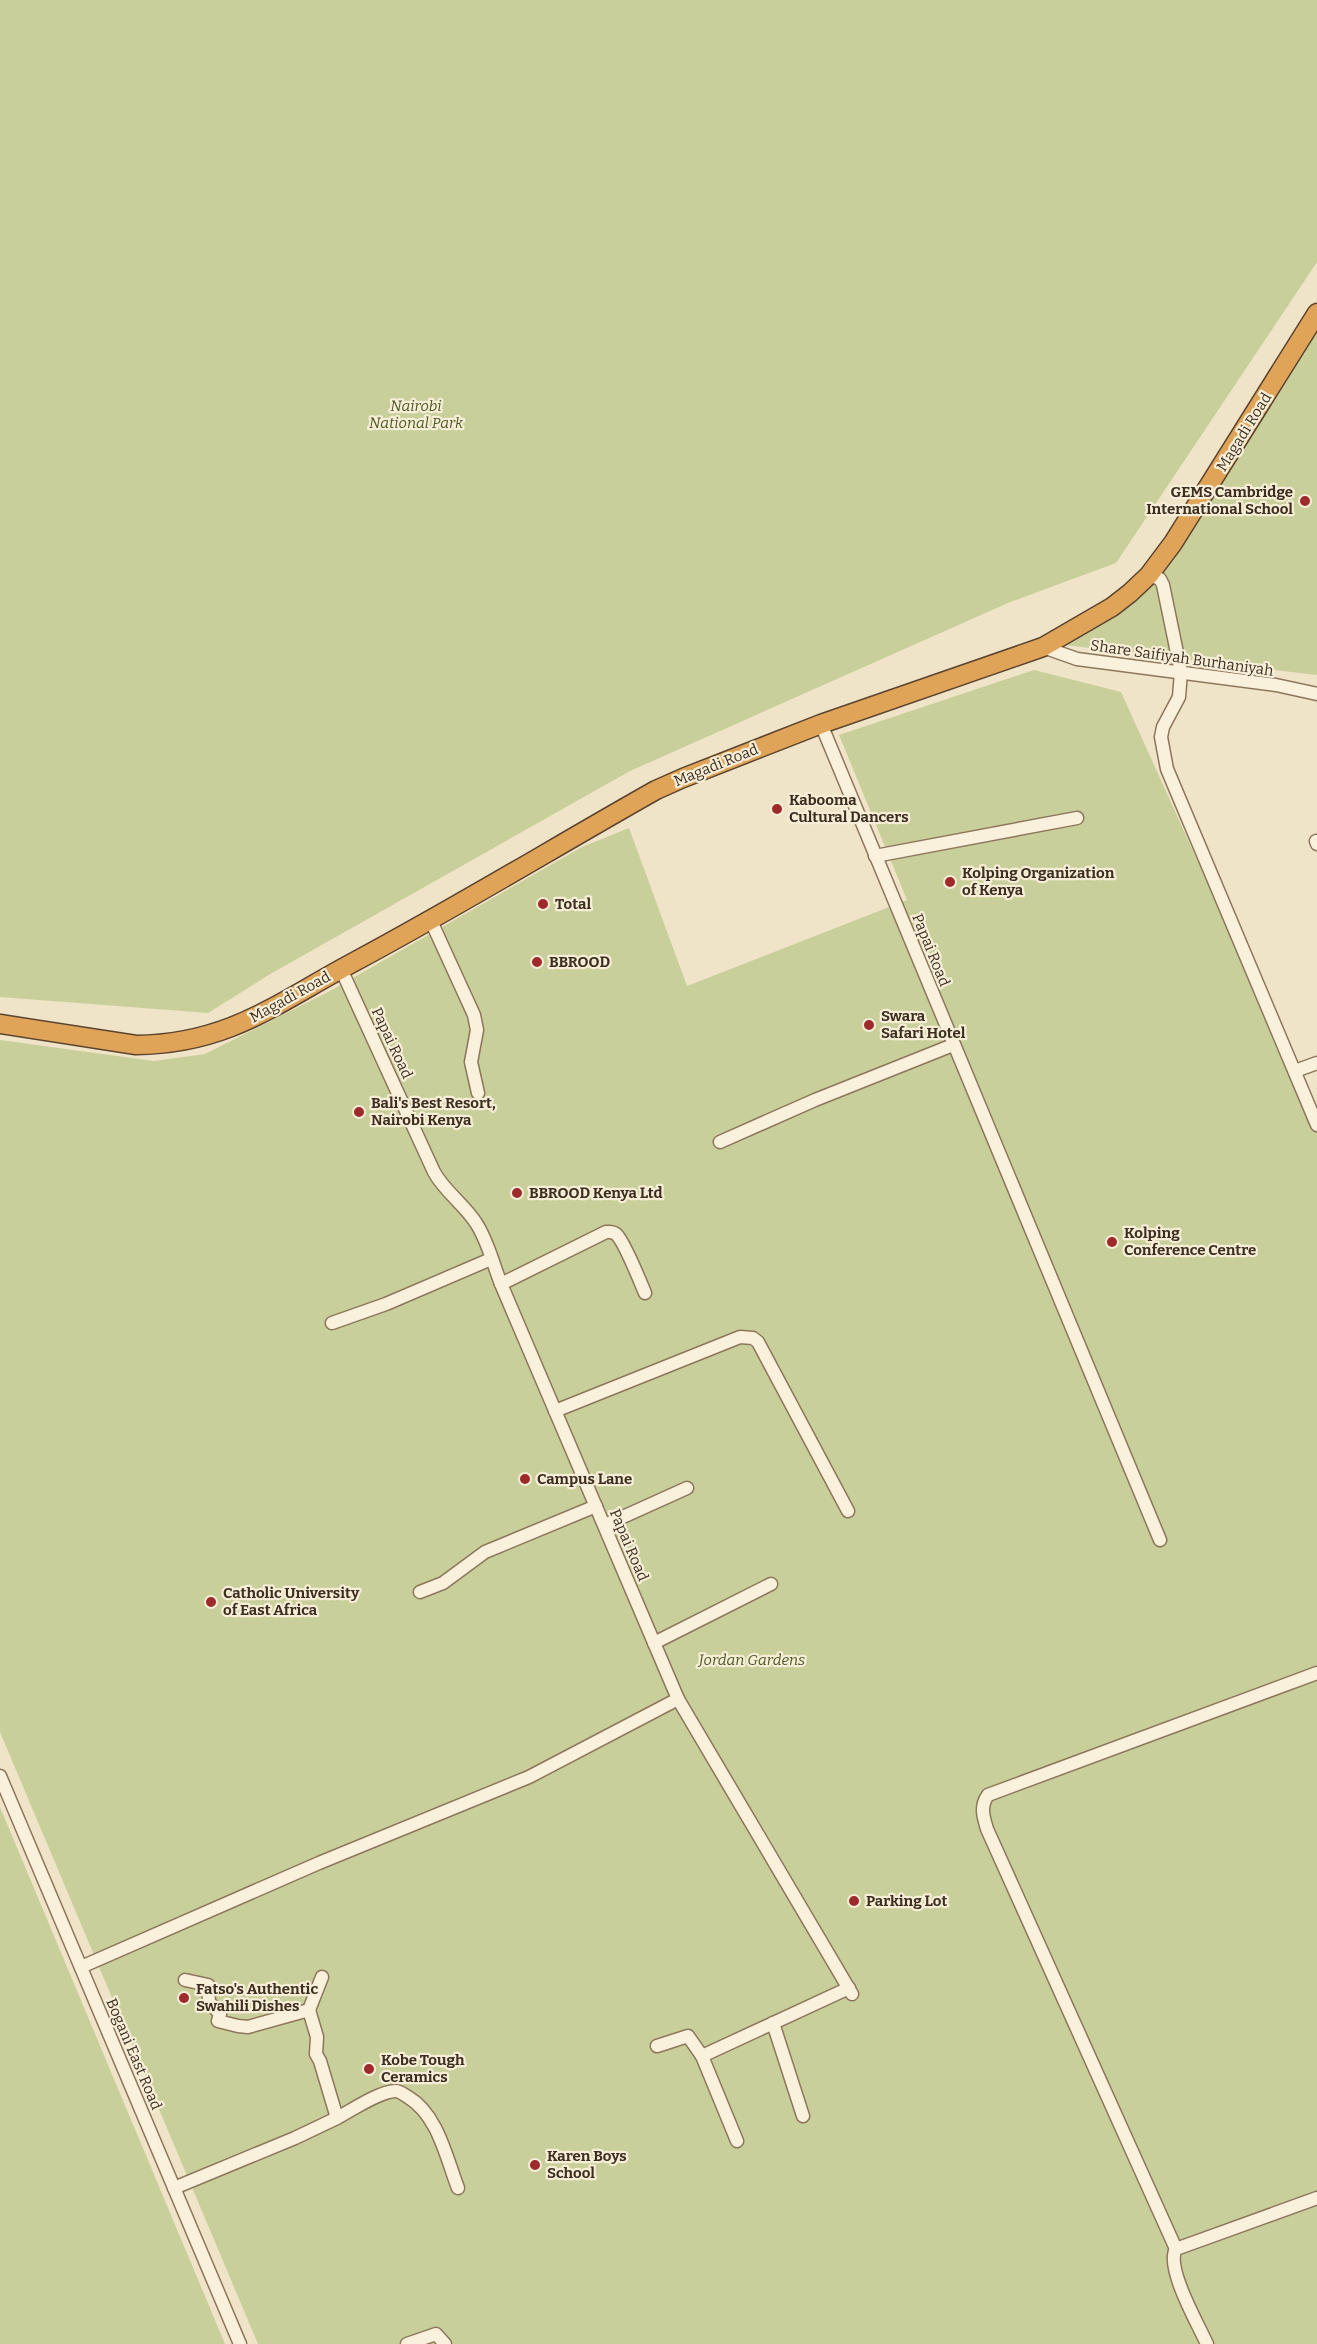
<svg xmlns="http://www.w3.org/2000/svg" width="1317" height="2344" font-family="Bitter,serif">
  <rect width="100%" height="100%" fill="#f0e4c8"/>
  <g fill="#c9cf9b">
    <polygon points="0,0 1317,0 1317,262 1116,563 1008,603 630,771 272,973 208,1013 0,997"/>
    <polygon points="1317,332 1317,675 1065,645 1136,598 1256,429"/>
    <polygon points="1034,670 1121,692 1317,1125 1317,2344 258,2344 0,1732 0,1040 154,1061 205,1054 330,991 582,847 629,828 687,986 907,900 839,735"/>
    <polygon points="0,1807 225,2344 0,2344"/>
  </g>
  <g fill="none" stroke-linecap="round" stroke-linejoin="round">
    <defs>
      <g id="minor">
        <polyline points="1149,575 1160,579 1163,585 1181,672 1179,697 1163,727 1161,737 1167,769 1317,1125"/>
        <polyline points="1043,647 1077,659 1276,685 1317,694"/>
        <polyline points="821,724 1160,1540"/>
        <polyline points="1316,841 1317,844"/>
        <polyline points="875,856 1077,818"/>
        <polyline points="431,921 474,1015 477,1030 471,1062 478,1093"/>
        <path d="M341 969 434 1172C445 1192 464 1204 476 1223 488 1241 493 1264 501 1284L678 1699 852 1994"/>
        <polyline points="1295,1071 1317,1063"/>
        <polyline points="720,1142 815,1100 953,1045"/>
        <path d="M501 1284 606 1232C610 1232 612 1231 616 1234 624 1241 640 1281 645 1293"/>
        <polyline points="332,1323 386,1304 491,1259"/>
        <polyline points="555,1411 740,1337 753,1338 758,1342 848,1511"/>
        <polyline points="605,1525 687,1488"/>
        <polyline points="420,1592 443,1583 485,1552 596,1506"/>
        <polyline points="654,1643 771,1584"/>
        <polyline points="0,1776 240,2344"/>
        <polyline points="81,1967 319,1863 529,1777 678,1699"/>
        <polyline points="309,2010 322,1977"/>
        <polyline points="773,2023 803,2116"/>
        <polyline points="657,2046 688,2036 702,2056"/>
        <path d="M337 2118C352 2110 380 2091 396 2091 400 2091 404 2095 408 2097 438 2115 446 2157 458 2188"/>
        <polyline points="737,2141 702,2056 849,1988"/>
        <polyline points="174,2188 295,2138 337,2118 320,2061 316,2054 317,2037 309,2010 248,2027 238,2026 218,2021 220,2014 209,2002 208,1985 185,1980"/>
        <path d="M1176 2249 987 1829C983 1816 980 1806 988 1795L1317 1673"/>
        <polyline points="407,2344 436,2334 445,2344"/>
        <path d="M1207 2344C1198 2324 1165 2267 1176 2249L1317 2198"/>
      </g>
      <path id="highway" d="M0 1024 136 1045C229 1044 277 1003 354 962 457 907 555 847 656 790L683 778 821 724 1043 647 1112 607 1130 593 1149 575 1173 543 1317 313"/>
    </defs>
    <use href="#minor" stroke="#8d765c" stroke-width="15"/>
    <use href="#highway" stroke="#5b4430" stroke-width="21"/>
    <use href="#minor" stroke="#faf1dc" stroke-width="12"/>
    <use href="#highway" stroke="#e0a458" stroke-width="18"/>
  </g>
  <g fill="#9e2a2b" stroke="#f7eed8" stroke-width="2">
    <circle cx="1305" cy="501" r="6"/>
    <circle cx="777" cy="809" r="6"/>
    <circle cx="950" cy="882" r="6"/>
    <circle cx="543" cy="904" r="6"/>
    <circle cx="537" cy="962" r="6"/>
    <circle cx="869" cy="1025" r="6"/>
    <circle cx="359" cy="1112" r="6"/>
    <circle cx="517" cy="1193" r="6"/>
    <circle cx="1112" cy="1242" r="6"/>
    <circle cx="525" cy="1479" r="6"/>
    <circle cx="211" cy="1602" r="6"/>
    <circle cx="854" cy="1901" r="6"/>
    <circle cx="184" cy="1998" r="6"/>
    <circle cx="369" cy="2069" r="6"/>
    <circle cx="535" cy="2165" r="6"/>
  </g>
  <g text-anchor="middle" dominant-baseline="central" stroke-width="4.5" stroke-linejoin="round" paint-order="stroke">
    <g font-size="15" font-style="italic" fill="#4d5a26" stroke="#f7eed8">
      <text x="416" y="406">Nairobi<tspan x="416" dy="17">National Park</tspan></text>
      <text x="752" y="1660">Jordan Gardens</text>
    </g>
    <g font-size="15" fill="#3d2e20" stroke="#f7eed8">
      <text transform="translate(1244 432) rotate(-58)">Magadi Road</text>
      <text transform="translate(1182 658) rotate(8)">Share Saifiyah Burhaniyah</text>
      <text transform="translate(716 765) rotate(-22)">Magadi Road</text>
      <text transform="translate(931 950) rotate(68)">Papai Road</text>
      <text transform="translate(290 997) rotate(-29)">Magadi Road</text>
      <text transform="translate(392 1043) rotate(65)">Papai Road</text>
      <text transform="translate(629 1545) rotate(67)">Papai Road</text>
      <text transform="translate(134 2054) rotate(67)">Bogani East Road</text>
    </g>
    <g font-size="15" font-weight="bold" fill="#3d2e20" stroke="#f7eed8" text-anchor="start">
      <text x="1293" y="492" text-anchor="end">GEMS Cambridge<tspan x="1293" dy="17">International School</tspan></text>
      <text x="789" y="800">Kabooma<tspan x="789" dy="17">Cultural Dancers</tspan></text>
      <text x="962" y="873">Kolping Organization<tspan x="962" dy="17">of Kenya</tspan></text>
      <text x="555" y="904">Total</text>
      <text x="549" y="962">BBROOD</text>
      <text x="881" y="1016">Swara<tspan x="881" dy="17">Safari Hotel</tspan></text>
      <text x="371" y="1103">Bali's Best Resort,<tspan x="371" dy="17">Nairobi Kenya</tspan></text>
      <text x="529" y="1193">BBROOD Kenya Ltd</text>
      <text x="1124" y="1233">Kolping<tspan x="1124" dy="17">Conference Centre</tspan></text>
      <text x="537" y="1479">Campus Lane</text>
      <text x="223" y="1593">Catholic University<tspan x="223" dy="17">of East Africa</tspan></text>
      <text x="866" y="1901">Parking Lot</text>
      <text x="196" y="1989">Fatso's Authentic<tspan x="196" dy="17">Swahili Dishes</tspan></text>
      <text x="381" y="2060">Kobe Tough<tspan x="381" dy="17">Ceramics</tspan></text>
      <text x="547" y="2156">Karen Boys<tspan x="547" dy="17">School</tspan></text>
    </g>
  </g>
</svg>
